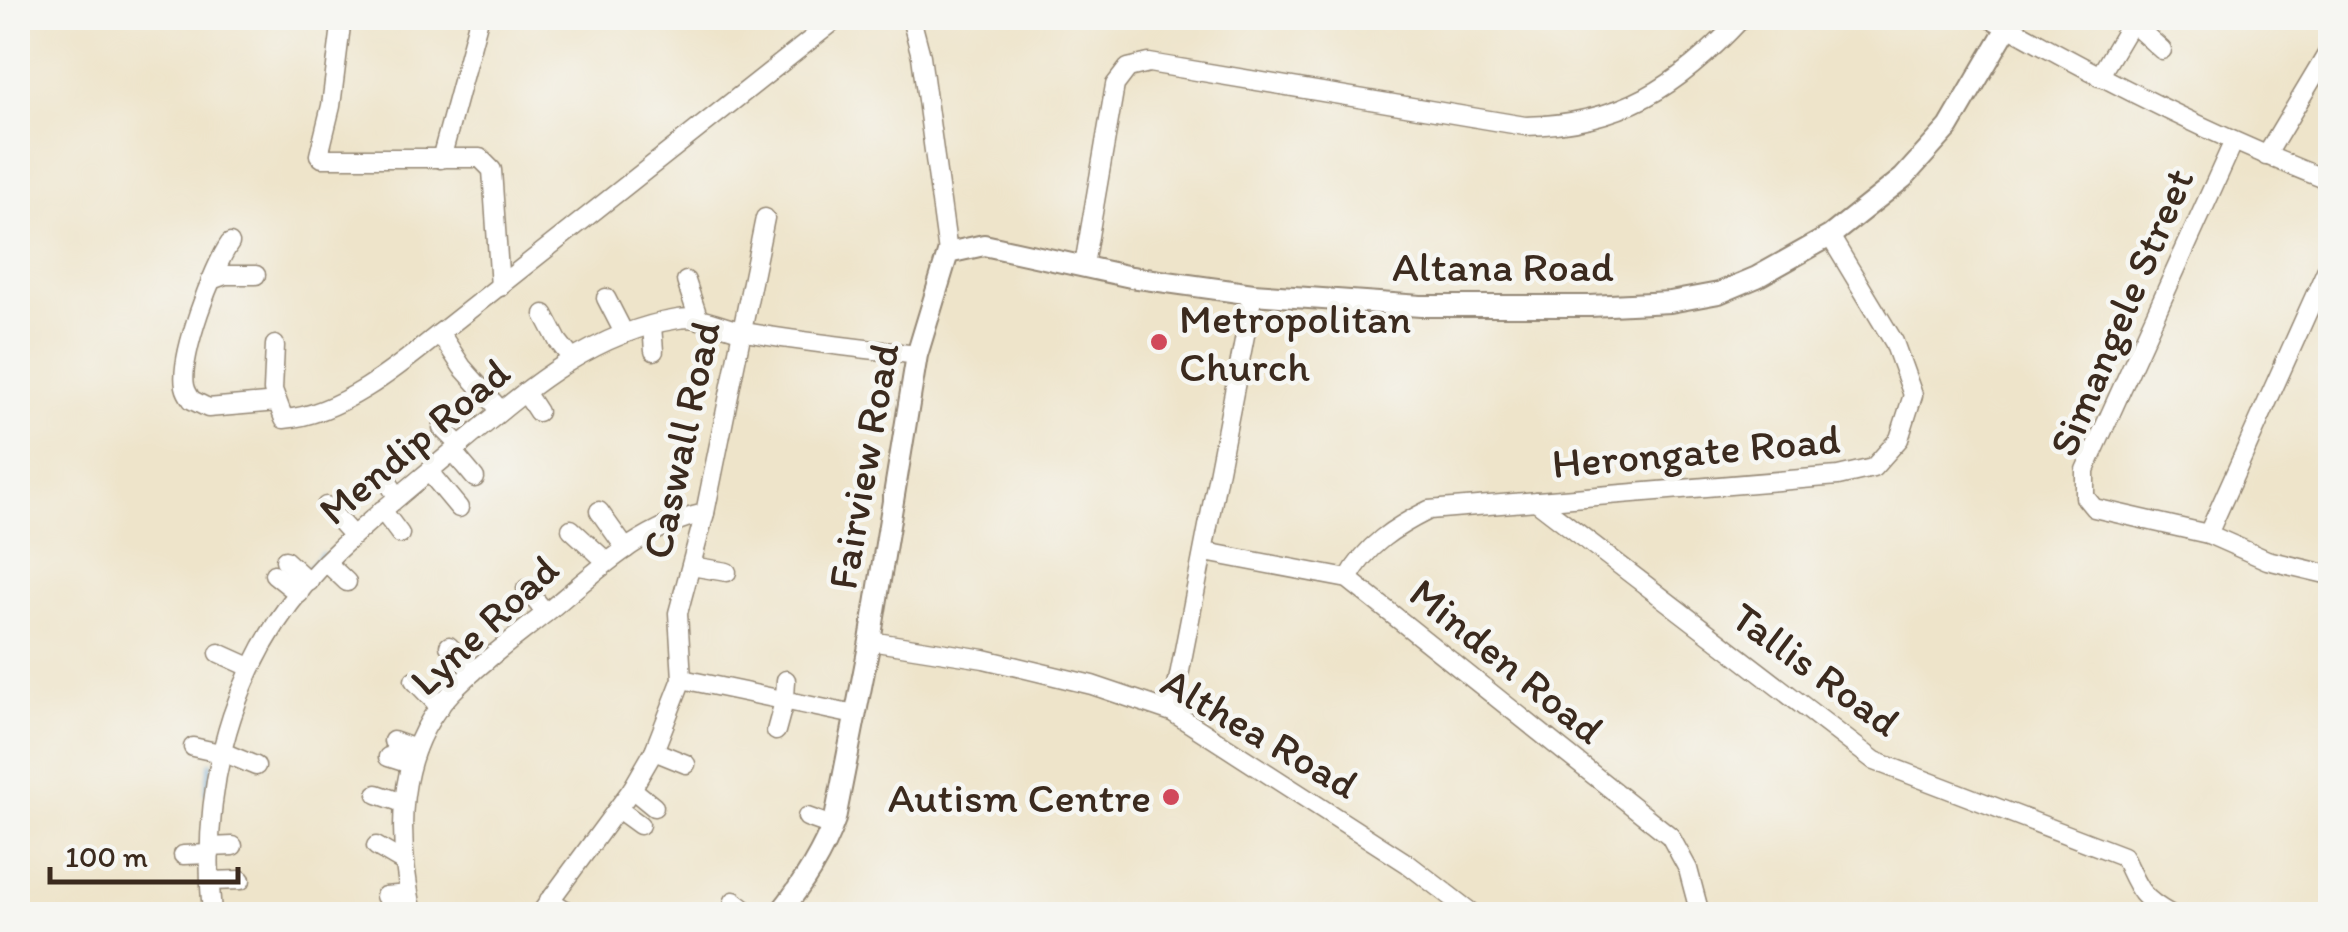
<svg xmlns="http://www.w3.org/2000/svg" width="2348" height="932" font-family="Itim,sans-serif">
  <rect width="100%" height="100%" fill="#f6f6f2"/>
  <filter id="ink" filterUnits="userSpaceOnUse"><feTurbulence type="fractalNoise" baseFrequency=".01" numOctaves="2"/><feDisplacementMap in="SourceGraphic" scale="20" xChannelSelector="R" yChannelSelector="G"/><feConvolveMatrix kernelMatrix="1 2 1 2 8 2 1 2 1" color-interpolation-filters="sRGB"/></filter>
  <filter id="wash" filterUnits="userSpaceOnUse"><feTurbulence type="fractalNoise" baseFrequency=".0048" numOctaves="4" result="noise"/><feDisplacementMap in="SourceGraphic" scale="40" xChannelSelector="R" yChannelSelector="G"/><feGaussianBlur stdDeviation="2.25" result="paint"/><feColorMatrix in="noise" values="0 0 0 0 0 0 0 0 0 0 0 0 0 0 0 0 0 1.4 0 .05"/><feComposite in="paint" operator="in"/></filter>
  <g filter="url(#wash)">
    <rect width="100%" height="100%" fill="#eee4ca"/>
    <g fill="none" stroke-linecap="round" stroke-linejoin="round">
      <g stroke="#62a9d9" stroke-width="4">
        <polyline points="305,572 322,554"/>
        <polyline points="206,793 211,763"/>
      </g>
    </g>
  </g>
  <g filter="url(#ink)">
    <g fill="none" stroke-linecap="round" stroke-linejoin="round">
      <defs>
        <g id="minor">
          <polyline points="342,18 331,106 319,155 322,158 480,158 492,170 500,287"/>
          <polyline points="911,18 921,56 948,253"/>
          <polyline points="2131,22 2162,50"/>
          <path d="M2008 26C2113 85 2218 138 2330 181"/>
          <polyline points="2099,77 2134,18"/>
          <polyline points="2233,143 2085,470 2085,497 2094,508 2208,534 2267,560 2330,575"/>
          <polyline points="2266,156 2330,49"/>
          <polyline points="441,159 479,18"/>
          <path d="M230 243C213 267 179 357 185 386 186 391 189 396 192 400L208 408 277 402"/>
          <path d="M1084 265 1115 85 1128 68 1149 63 1525 126C1622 124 1678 87 1742 18"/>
          <polyline points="211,280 225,275 256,275"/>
          <polyline points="686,281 699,320"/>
          <polyline points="606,298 624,333"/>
          <polyline points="544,314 558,341 572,359"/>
          <polyline points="652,326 654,351"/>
          <path d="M275 345 273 390 284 419C339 415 397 368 440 333"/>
          <polyline points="525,392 538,412"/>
          <polyline points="501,411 462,367 440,333 838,18"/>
          <polyline points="442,428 460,446"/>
          <polyline points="453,452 475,478"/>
          <polyline points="429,472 459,508"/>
          <polyline points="382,474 398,497"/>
          <path d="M1536 501 1875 761 2123 856C2138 887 2138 896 2170 914"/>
          <polyline points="326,506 353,536"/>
          <polyline points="382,510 400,534"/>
          <polyline points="599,511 626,549"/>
          <polyline points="571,529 606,561"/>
          <polyline points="2208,534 2330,262"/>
          <polyline points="1205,552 1348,579 1670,836 1688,869 1700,914"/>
          <polyline points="285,560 309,582"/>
          <polyline points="326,562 347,582"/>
          <polyline points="691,566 727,572"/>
          <polyline points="274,574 299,594"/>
          <path d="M1348 579C1366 545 1395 527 1429 510L1838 476 1873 468 1899 439 1913 395 1894 342 1830 236"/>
          <polyline points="526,589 546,613"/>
          <polyline points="870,641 984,659 1092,685 1172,712 1408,864 1473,914"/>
          <polyline points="449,646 473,672"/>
          <polyline points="219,653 250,667"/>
          <polyline points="682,679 855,715"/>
          <polyline points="414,680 440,707"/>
          <polyline points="1172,712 1253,294"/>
          <polyline points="776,731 785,698 786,680"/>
          <polyline points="393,741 416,749"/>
          <polyline points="193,747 220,753"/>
          <polyline points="220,751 256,766"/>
          <polyline points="654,751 686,764"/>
          <polyline points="388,757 410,764"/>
          <polyline points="632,789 654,807"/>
          <polyline points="377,794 403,803"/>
          <polyline points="618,809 640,825"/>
          <polyline points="807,817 832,826"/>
          <polyline points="376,846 405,863"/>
          <polyline points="210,847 233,846"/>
          <polyline points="183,855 210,854"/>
          <polyline points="210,881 241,880"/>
          <polyline points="385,896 409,894"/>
          <polyline points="549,900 572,914"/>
          <polyline points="734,901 751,914"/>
          <path d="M212 914C199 778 236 645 338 550 377 513 418 481 459 446 525 391 590 333 678 319 701 315 723 328 745 332 802 342 860 348 917 355"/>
          <path d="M413 914C397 837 394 752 452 692 483 660 518 636 552 608 599 569 643 526 705 513"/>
          <polyline points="540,914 632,789 654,751 682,679 678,613 705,513 765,218"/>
        </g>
        <path id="major" d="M779 914C803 884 822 855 835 819L870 641 917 355 948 253 984 245 1131 277 1253 294 1421 306H1590L1670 302 1719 293 1757 277 1830 236 1903 178 1949 127 2008 26 1992 18"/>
      </defs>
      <use href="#minor" stroke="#948774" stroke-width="21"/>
      <use href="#major" stroke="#948774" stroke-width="24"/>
      <use href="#minor" stroke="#fff" stroke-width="18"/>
      <use href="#major" stroke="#fff" stroke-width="20"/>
    </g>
  </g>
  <g fill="#d1495b" stroke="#f6f6f2" stroke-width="4">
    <circle cx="1159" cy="342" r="10"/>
    <circle cx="1171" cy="797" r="10"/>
  </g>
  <g text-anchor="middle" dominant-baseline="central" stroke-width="9" stroke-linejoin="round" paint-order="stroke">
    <g font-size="42" fill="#3b2a1e" stroke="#f6f6f2">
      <text x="1503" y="266">Altana Road</text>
      <text transform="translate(2121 312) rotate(-67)">Simangele Street</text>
      <text transform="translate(681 440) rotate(-78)">Caswall Road</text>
      <text transform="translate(414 441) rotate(-40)">Mendip Road</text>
      <text transform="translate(1696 451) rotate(-5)">Herongate Road</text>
      <text transform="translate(863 466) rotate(-80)">Fairview Road</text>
      <text transform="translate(484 625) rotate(-43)">Lyne Road</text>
      <text transform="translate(1507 661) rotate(39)">Minden Road</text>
      <text transform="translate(1816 669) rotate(36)">Tallis Road</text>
      <text transform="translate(1260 733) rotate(30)">Althea Road</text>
    </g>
    <g font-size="42" fill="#3b2a1e" stroke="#f6f6f2" text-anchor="start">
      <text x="1179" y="318">Metropolitan<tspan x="1179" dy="48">Church</tspan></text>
      <text x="1151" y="797" text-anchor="end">Autism Centre</text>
    </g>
  </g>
  <rect width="2348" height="932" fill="none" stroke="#f6f6f2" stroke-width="60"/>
  <path d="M50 867v15h188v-15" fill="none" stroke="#3b2a1e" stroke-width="5"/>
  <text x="65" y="867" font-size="30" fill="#3b2a1e" stroke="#f6f6f2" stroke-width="8" paint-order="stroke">100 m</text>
</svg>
